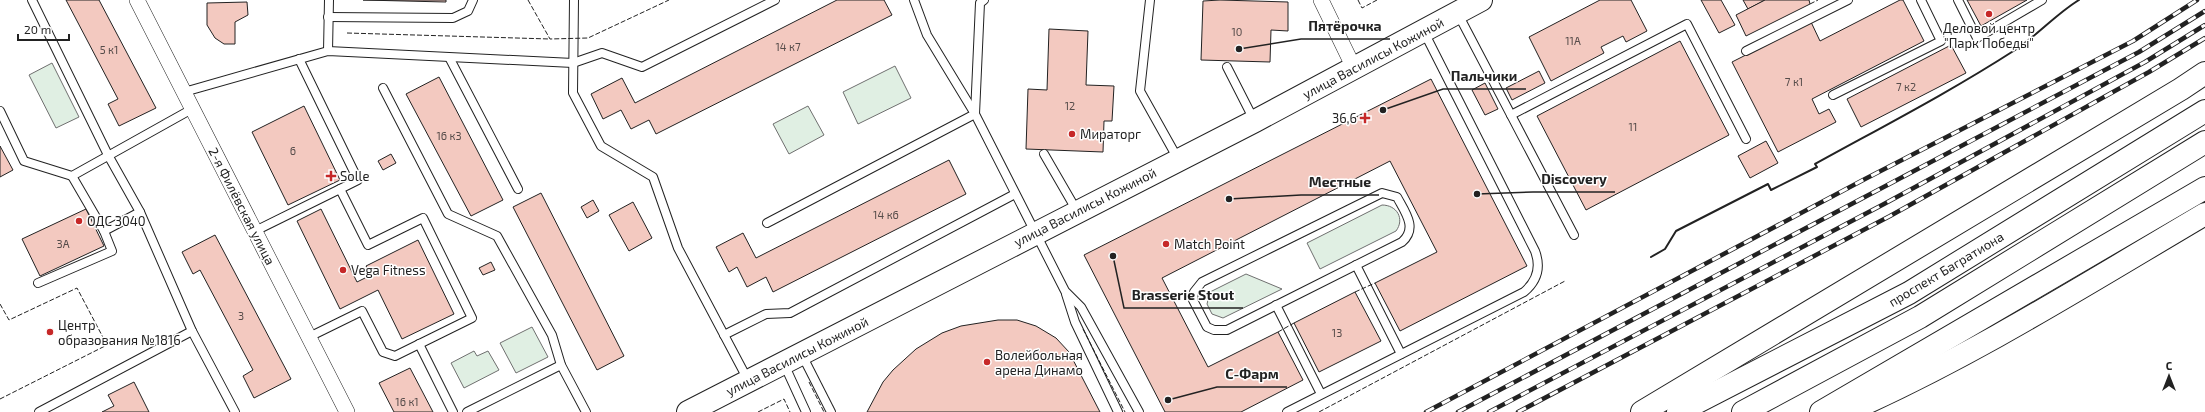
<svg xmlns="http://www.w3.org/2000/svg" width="2205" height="412" font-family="'Exo 2',sans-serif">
  <rect width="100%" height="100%" fill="#fff"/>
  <g fill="#e0efe3" stroke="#6f6f6f">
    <polygon points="52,63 79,117 56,128 29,75"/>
    <polygon points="895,66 911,98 858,124 843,92"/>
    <polygon points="808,106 824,135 789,154 773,124"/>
    <path d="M1382 205C1397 205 1405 219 1396 231L1320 269 1307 243Z"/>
    <polygon points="1246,274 1282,289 1223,318 1212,314 1207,304 1210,292"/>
    <polygon points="532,327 548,357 516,373 500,343"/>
    <polygon points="474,351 477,356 488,351 499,370 464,388 451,363"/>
  </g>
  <g fill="#f3c9c0" stroke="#222">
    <polygon points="66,0 99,0 156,108 119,126 108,104 118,99"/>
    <polygon points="363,0 446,0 446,2"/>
    <polygon points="837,0 884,0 892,15 656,134 649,120 631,129 621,110 603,119 591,94 622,78 635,103"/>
    <polygon points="1220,0 1288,2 1288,31 1271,30 1270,62 1201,60 1203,1"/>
    <polygon points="1600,0 1631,0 1647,31 1626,42 1623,36 1601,47 1604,53 1551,81 1529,37"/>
    <polygon points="1701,0 1721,0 1735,25 1719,33"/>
    <polygon points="1743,0 1765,0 1748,9"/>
    <polygon points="1765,0 1809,0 1810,4 1746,36 1736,15"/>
    <polygon points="1900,0 1903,0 1924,41 1812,99 1819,114 1829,109 1836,122 1778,152 1732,62 1811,22 1820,41"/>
    <polygon points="1967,0 2027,0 1981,26"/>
    <polygon points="247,2 248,15 235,22 235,44 224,44 215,38 207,25 207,3"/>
    <polygon points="1049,29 1088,31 1086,85 1114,86 1112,121 1104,121 1103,152 1026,149 1028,89 1047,90"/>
    <polygon points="1680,41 1729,135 1586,210 1537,116"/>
    <polygon points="1951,45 1966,73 1861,127 1847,99"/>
    <polygon points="1539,71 1545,83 1512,100 1506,88"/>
    <polygon points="439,77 503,200 471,216 406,94"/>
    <polygon points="1431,79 1527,266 1400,331 1375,283 1437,252 1390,161 1162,278 1208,367 1278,332 1303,380 1241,412 1165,412 1084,255"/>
    <polygon points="1485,83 1498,109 1485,115 1472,90"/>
    <polygon points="304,106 340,180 288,205 252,132"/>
    <polygon points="1766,141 1778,163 1750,178 1738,156"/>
    <polygon points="0,146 13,170 0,177"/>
    <polygon points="391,154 396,163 383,170 378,161"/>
    <polygon points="949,160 966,194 773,292 766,277 747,287 737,267 729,272 716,247 743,233 756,258"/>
    <polygon points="541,193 624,356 597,370 513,207"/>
    <polygon points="593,200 599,211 587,218 581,207"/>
    <polygon points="633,202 652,238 629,251 609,215"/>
    <polygon points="86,209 104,246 40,276 22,239"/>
    <polygon points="321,209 357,282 371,275 366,266 418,240 454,314 402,339 378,290 340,309 297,221"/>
    <polygon points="215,235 291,379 254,398 243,376 253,370 200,270 193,274 182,252"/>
    <polygon points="491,262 495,270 483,275 479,268"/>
    <polygon points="1355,292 1381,341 1319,372 1294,323"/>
    <polygon points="998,320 1017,320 1036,326 1056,338 1069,352 1100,412 867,412 883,382 893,370 916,349 942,333 961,326"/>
    <polygon points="410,368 421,389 433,412 394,412 379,383"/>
    <polygon points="134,382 149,412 102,412 114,406 108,395"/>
  </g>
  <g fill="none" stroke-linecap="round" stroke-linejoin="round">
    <defs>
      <g id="lane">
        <polyline points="32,0 108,155 140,212 192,331 235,412"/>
        <polyline points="574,0 573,93 601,146 653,177 678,248 748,380"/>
        <polyline points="914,0 927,35 975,114 1065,291 1081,307 1139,412"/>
        <polyline points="1150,0 1140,91 1178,159"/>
        <polyline points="1958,0 1977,38 2042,0"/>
        <polyline points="1458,14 1574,235"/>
        <polyline points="328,17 453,18 468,11 473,0"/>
        <polyline points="328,51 329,0"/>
        <polyline points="1746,51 1848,0"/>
        <polyline points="299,59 358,180 340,189"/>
        <polyline points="450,59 518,189"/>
        <polyline points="1227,67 1254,120"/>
        <polyline points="383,88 448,214 497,236 552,335 561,365 586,412"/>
        <polyline points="184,92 328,51 573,63 602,53 642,67 775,0"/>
        <polyline points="1833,95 1941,41 1921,0"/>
        <polyline points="0,111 24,161 72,176 192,109"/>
        <polyline points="1511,115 1687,24 1746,139"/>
        <polyline points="1044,154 1077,211"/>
        <polyline points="72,176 104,231 140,212"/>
        <path d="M1382 193 1397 197C1405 212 1418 228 1402 242L1227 330H1214L1207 327 1193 300 1194 292 1202 282Z"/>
        <polyline points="767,223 975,114 980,3 984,0"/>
        <polyline points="255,231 340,189 368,245 423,218 472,318 395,356 383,352 362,311 309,337"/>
        <polyline points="1356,265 1401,354"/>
        <polyline points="38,283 112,251 104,231"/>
        <polyline points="1066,294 1075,322 1118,412"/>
        <polyline points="1276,305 1321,394"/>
        <polyline points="724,335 766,314 790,313 1015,194"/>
        <polyline points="419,344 453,412"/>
        <polyline points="802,355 831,412"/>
        <polyline points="784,364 806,412"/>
        <polyline points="39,412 192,331"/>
        <polyline points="467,412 561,365"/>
        <path d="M1287 412 1524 292C1537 281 1541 267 1535 251L1424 32"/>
      </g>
      <g id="street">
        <polyline points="137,0 347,412"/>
        <polyline points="1321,0 1354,68"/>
      </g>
      <polyline id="secondary" points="688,412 1255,121 1481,0"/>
      <g id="primary">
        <polyline points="1642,412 2181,89 2205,73"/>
        <polyline points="1678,412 1909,293 2205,111"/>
        <polyline points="1743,412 1920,317 2205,142"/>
        <polyline points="1821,412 2205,188"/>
        <path d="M1846 412C1971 357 2088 283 2205 214"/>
      </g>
    </defs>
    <use href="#lane" stroke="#222" stroke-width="10"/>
    <use href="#street" stroke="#222" stroke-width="16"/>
    <use href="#secondary" stroke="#222" stroke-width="24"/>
    <use href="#primary" stroke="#222" stroke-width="24"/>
    <use href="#lane" stroke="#fff" stroke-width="8"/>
    <use href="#street" stroke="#fff" stroke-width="15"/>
    <use href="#secondary" stroke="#fff" stroke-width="22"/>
    <use href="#primary" stroke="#fff" stroke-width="22"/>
    <defs>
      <g id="rail">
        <polyline points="1426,412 1865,179 2133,41 2197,0"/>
        <polyline points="1458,412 2139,52 2205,11"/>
        <polyline points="1489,412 1884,204 2145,62 2205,25"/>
        <polyline points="1518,412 1890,216 2149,72 2205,38"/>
      </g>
    </defs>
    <use href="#rail" stroke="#222" stroke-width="4.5"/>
    <use href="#rail" stroke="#fff" stroke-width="3" stroke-dasharray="9" stroke-linecap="butt"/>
    <g stroke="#222" stroke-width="1" stroke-dasharray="5 2" stroke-linecap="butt">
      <polyline points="528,0 550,39 588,38 669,0"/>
      <polyline points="1358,0 1362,8 1377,0"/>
      <polyline points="1810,4 1818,0"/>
      <polyline points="347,33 550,39"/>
      <polyline points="1355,292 1375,283"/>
      <polyline points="0,304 9,320 77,288 107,345 0,399"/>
      <polyline points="1083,329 1125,412"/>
      <polyline points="1278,332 1294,323"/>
      <polyline points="809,382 824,412"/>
      <polyline points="758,412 784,399 790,412"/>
      <polyline points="1319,412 1565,281"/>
    </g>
    <path stroke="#222" stroke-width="2" d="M1651 257 1665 249 1676 231 1768 184 1771 190 1817 167 1815 164C1882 127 1950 92 2015 50 2038 35 2056 14 2079 0"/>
  </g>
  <g fill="#c62828" stroke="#fff" stroke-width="1.5">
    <circle cx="1989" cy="14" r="4"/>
    <path d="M1363 112h4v4h4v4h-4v4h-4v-4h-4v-4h4z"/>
    <circle cx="1072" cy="134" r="4"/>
    <path d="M329 170h4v4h4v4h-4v4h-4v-4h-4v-4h4z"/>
    <circle cx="79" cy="221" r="4"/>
    <circle cx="1166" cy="244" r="4"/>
    <circle cx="343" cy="270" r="4"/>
    <circle cx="50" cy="332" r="4"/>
    <circle cx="987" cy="362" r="4"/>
  </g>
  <g text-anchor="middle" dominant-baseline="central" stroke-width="3" stroke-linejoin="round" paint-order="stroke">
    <g font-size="11" fill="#564c4a">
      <text x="1237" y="31">10</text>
      <text x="1573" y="40">11А</text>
      <text x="788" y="46">14 к7</text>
      <text x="109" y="49">5 к1</text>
      <text x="1794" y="81">7 к1</text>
      <text x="1906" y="86">7 к2</text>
      <text x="1070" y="105">12</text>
      <text x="1633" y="126">11</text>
      <text x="449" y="135">16 к3</text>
      <text x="293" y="150">6</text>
      <text x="886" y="214">14 к6</text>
      <text x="63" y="243">3А</text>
      <text x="241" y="315">3</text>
      <text x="1337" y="332">13</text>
      <text x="407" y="401">16 к1</text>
    </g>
    <g font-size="13" fill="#222" stroke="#fff" text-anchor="start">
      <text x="1989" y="28" text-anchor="middle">Деловой центр<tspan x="1989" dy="15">"Парк Победы"</tspan></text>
      <text x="1357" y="118" text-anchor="end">36,6</text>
      <text x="1080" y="134">Мираторг</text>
      <text x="340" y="176">Solle</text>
      <text x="87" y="221">ОДС 3040</text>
      <text x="1174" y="244">Match Point</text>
      <text x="351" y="270">Vega Fitness</text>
      <text x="58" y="325">Центр<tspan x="58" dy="15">образования №1816</tspan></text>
      <text x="995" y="355">Волейбольная<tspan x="995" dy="15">арена Динамо</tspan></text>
    </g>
    <g font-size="13" fill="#222" stroke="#fff">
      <text transform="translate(1373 58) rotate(-28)">улица Василисы Кожиной</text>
      <text transform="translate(242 206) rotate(63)">2-я Филёвская улица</text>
      <text transform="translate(1085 207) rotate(-27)">улица Василисы Кожиной</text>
      <text transform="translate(1946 269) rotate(-31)">проспект Багратиона</text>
      <text transform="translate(797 356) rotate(-27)">улица Василисы Кожиной</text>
    </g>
  </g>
  <path fill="none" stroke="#222" stroke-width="1.5" d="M1239 49L1301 39H1390M1383 110L1443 89H1526M1477 194L1533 192H1615M1229 199L1301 195H1379M1113 256L1124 308H1243M1168 400L1217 387H1287"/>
  <g fill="#222" stroke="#fff" stroke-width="1.5">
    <circle cx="1239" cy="49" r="4"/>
    <circle cx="1383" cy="110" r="4"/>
    <circle cx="1477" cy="194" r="4"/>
    <circle cx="1229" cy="199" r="4"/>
    <circle cx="1113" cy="256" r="4"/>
    <circle cx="1168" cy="400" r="4"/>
  </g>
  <g font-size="14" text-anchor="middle" font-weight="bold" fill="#222" stroke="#fff" stroke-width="3" stroke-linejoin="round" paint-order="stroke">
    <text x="1345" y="31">Пятёрочка</text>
    <text x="1484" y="81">Пальчики</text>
    <text x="1574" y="184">Discovery</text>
    <text x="1340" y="187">Местные</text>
    <text x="1183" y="300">Brasserie Stout</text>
    <text x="1252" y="379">C-Фарм</text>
  </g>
  <g transform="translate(2169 376)" stroke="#ffffff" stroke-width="3" paint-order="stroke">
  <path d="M0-3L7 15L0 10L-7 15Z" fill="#222222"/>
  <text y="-6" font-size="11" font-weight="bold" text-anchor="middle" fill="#222222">С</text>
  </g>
  <path d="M18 34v6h51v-6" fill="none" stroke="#222222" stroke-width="2"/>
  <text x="24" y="34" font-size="12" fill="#222222" stroke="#ffffff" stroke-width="3" paint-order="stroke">20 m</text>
</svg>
